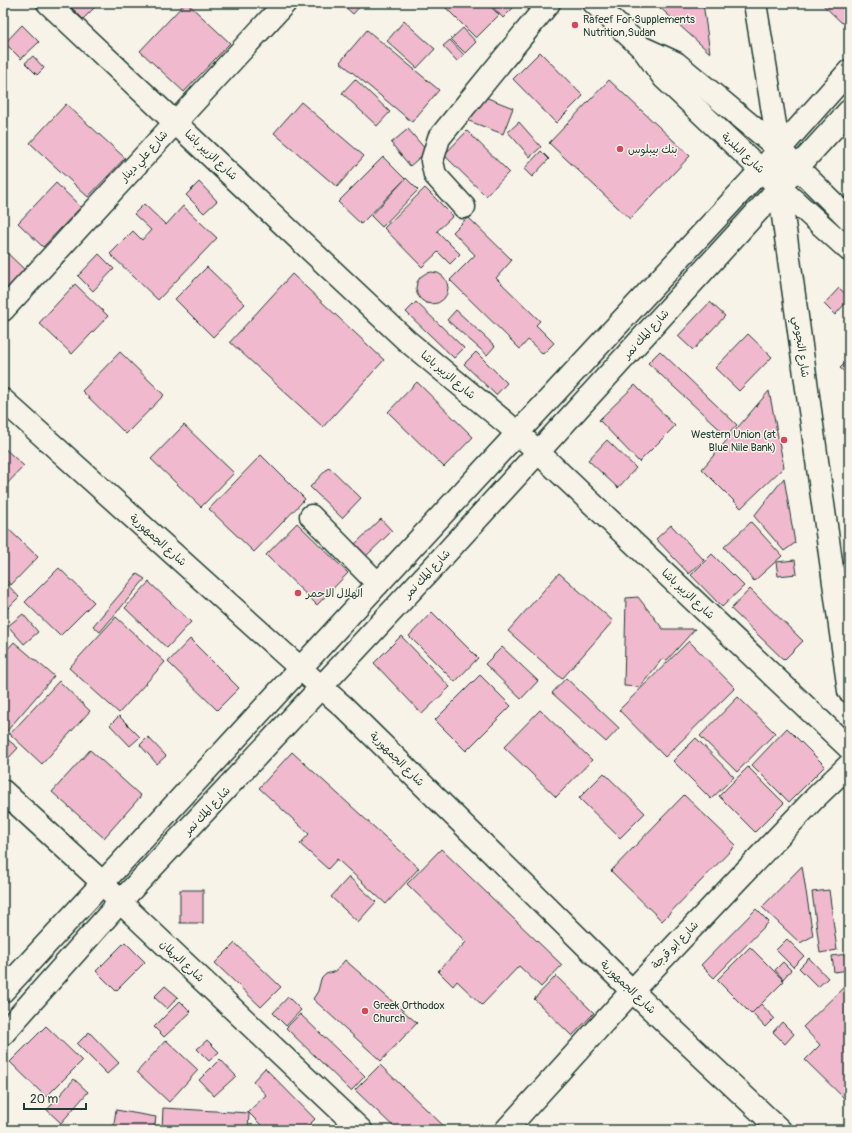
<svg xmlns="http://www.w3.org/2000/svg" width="852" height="1133" font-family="Pangolin,'Playpen Sans Arabic',sans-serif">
  <rect width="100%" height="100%" fill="#f7f3e8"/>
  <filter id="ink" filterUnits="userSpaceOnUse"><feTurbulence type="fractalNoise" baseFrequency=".025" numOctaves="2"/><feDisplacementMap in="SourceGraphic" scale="8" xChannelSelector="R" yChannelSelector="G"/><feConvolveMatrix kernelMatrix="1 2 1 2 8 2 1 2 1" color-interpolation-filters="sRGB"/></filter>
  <g filter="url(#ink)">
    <g fill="#f1b9ce" stroke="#1f3d34">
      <polygon points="67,3 99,3 83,19"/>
      <polygon points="185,3 187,3 230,43 184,92 140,51"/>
      <polygon points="341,3 363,3 353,14"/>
      <polygon points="441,3 487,3 499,15 476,38"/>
      <polygon points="489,3 508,3 513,8 503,18"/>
      <polygon points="655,3 703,3 710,53 667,14"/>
      <polygon points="821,3 849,3 849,16 842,23"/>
      <polygon points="404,21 435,49 417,68 387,41"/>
      <polygon points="22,25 39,42 21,59 5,43"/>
      <polygon points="463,28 476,42 465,53 451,39"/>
      <polygon points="367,30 439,90 412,122 340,62"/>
      <polygon points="450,40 464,55 457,61 443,46"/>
      <polygon points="540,52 583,96 556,123 513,79"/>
      <polygon points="33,56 44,68 37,75 25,63"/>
      <polygon points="355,79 390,112 377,126 342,93"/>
      <polygon points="609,80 690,156 630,219 549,143"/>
      <polygon points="480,95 513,108 503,134 469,121"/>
      <polygon points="301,102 364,156 337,187 274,133"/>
      <polygon points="66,104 125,158 88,197 30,143"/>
      <polygon points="519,122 541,147 530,157 508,132"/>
      <polygon points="408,129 427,151 410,166 391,143"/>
      <polygon points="467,131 509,172 486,196 444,155"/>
      <polygon points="541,151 549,159 532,177 524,169"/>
      <polygon points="383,157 405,179 361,224 338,202"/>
      <polygon points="406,178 418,190 382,227 371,216"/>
      <polygon points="3,179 8,184 3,189"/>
      <polygon points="199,182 217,201 204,213 186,195"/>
      <polygon points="56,183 81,207 43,247 18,223"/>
      <polygon points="425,188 453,216 437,231 460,254 450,264 438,252 422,267 384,228"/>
      <polygon points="144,204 166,225 183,206 217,238 158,300 110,254 133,231 142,240 151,230 134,214"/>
      <polygon points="468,217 512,260 496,278 540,321 536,325 554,343 543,354 528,340 520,349 450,280 475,255 453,232"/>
      <polygon points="3,249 26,271 3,296"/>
      <polygon points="99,254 114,269 93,291 78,276"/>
      <polygon points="207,267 245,304 213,337 175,299"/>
      <circle cx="432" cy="288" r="16"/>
      <polygon points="292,274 384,360 323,427 230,342"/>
      <polygon points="75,284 108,316 72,354 39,323"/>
      <polygon points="839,288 849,297 849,299 835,315 824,304"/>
      <polygon points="416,302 464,348 454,358 406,312"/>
      <polygon points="710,302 725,316 693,350 678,336"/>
      <polygon points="456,310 495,346 487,355 447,320"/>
      <polygon points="748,334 772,357 739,391 715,368"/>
      <polygon points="660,351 737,425 727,436 648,363"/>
      <polygon points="120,352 164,395 126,434 82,391"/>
      <polygon points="476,352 507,383 496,395 464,364"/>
      <polygon points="849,359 849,376 840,368"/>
      <polygon points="417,382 473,437 444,467 388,412"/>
      <polygon points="635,385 675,426 639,462 599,420"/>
      <polygon points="769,391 784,467 741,508 702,469"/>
      <polygon points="184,425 234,473 201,507 151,459"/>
      <polygon points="607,440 636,468 618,488 588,460"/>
      <polygon points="3,447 24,466 3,488"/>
      <polygon points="261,455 305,499 254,552 209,509"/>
      <polygon points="329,467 361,498 342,518 310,487"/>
      <polygon points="784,478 795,543 784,551 754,516"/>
      <polygon points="381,519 392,531 364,558 353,546"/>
      <polygon points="751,522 782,556 754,581 724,547"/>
      <polygon points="297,523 348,573 317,605 266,555"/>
      <polygon points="3,524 38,557 11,585 3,578"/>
      <polygon points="671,525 704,560 689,574 656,539"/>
      <polygon points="712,554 744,586 722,607 691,575"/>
      <polygon points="795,560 797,574 778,576 776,562"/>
      <polygon points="59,568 94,602 60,636 25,602"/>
      <polygon points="559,573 613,621 562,679 508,631"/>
      <polygon points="137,574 145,579 100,632 93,626"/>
      <polygon points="149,582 191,622 167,648 125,608"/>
      <polygon points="6,583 19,597 5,611 3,609 3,585"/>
      <polygon points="750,589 803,641 784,660 731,609"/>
      <polygon points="638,597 663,629 695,629 667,660 662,659 640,687 624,686 626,598"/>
      <polygon points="432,612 478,658 455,682 409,636"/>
      <polygon points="23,614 38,632 24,644 8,626"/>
      <polygon points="116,617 165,662 119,713 69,668"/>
      <polygon points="401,636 450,687 422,714 374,663"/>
      <polygon points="190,639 239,688 217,710 168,662"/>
      <polygon points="689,641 735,688 665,757 619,710"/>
      <polygon points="14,642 54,676 6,732 3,730 3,654"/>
      <polygon points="502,647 538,681 521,699 485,664"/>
      <polygon points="480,675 511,706 466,751 435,720"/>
      <polygon points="566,678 619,728 606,742 552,693"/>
      <polygon points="59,681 90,711 42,764 10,734"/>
      <polygon points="738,697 775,733 737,772 700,736"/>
      <polygon points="540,710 592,760 556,797 504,747"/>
      <polygon points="119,716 140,737 130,746 110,725"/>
      <polygon points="787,728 825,766 789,802 752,765"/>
      <polygon points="148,737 166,756 157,764 140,745"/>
      <polygon points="696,738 734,777 711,799 673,761"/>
      <polygon points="7,739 18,748 3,764 3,744"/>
      <polygon points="90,750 141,796 104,838 52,792"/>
      <polygon points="292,752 419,868 386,904 337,859 328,869 300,844 309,834 259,788"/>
      <polygon points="748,767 784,803 755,832 719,796"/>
      <polygon points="604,773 645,813 620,838 579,798"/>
      <polygon points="684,795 736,845 662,921 611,871"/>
      <polygon points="441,849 562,965 541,987 519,966 482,1005 457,981 453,986 438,971 466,942 407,884"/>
      <polygon points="802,866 813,936 800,943 762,907"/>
      <polygon points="349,877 376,902 358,922 331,897"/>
      <rect x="180" y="890" width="23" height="33"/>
      <polygon points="829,890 837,950 820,953 812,892"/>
      <polygon points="756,909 769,922 714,978 701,965"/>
      <polygon points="787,939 804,956 793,967 776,950"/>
      <polygon points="125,942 145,962 116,991 96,971"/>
      <polygon points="235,943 281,987 261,1007 215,963"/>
      <polygon points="750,947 784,981 751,1014 717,980"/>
      <polygon points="847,954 849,970 834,972 832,956"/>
      <polygon points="809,958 828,978 818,987 799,968"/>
      <polygon points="345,960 417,1023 381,1061 313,999 318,991 321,979 326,974 336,971"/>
      <polygon points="783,962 791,970 783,979 775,970"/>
      <polygon points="556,976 594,1013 572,1036 534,999"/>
      <polygon points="849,982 849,1103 805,1060 820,1045 803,1027"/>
      <polygon points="165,986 178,997 167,1009 154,997"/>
      <polygon points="288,997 301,1010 286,1026 273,1013"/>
      <polygon points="180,1001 191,1012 164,1037 154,1027"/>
      <polygon points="761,1004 774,1018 765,1027 752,1013"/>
      <polygon points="300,1014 365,1076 351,1091 286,1028"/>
      <polygon points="782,1022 794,1034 785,1044 773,1032"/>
      <polygon points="46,1026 82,1061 46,1097 10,1062"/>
      <polygon points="89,1032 119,1063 107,1074 77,1044"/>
      <polygon points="166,1040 198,1070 169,1102 137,1072"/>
      <polygon points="207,1040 219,1052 209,1061 197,1049"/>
      <polygon points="220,1059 236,1076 214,1096 199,1080"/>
      <polygon points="380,1065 448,1130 397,1130 355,1090"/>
      <polygon points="265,1068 315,1119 304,1130 256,1130 261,1125 248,1112 266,1095 253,1081"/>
      <polygon points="74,1079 88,1092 61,1123 47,1110"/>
      <polygon points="163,1108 249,1113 248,1130 162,1130"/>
      <polygon points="116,1110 156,1117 154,1130 113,1130"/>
    </g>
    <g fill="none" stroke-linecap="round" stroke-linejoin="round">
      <defs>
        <g id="minor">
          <polyline points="48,3 406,340 518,433 849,748"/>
          <polyline points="594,3 643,49 664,78 681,94 779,187 849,250"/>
          <polyline points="755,3 779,149 779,187 849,691"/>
          <polyline points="645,49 676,63 779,149 849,219"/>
          <polyline points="464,207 435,175 432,161 439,138 549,3"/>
          <polyline points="3,310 285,3"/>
          <polyline points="311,516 378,584"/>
          <polyline points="3,791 103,883 120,902 361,1130"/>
          <polyline points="506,1130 632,991 815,798 849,765"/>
        </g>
        <polyline id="major" points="3,400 321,687 344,707 632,991 780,1130"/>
        <g id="highway">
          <polyline points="3,991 378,584 761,170 849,71"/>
          <polyline points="3,1034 120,902 437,563 849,111"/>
        </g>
      </defs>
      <use href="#minor" stroke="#1f3d34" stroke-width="25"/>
      <use href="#major" stroke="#1f3d34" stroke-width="25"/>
      <use href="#highway" stroke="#1f3d34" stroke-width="25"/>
      <use href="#minor" stroke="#f7f3e8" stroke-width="22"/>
      <use href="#major" stroke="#f7f3e8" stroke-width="22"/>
      <use href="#highway" stroke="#f7f3e8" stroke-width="22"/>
    </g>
  </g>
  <g fill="#d1495b" stroke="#f7f3e8" stroke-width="1.5">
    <circle cx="575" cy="25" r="4"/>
    <circle cx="620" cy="149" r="4"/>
    <circle cx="784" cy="440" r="4"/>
    <circle cx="298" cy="593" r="4"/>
    <circle cx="365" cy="1011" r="4"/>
  </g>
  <g text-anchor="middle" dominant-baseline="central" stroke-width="3" stroke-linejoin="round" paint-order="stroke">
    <g font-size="11" fill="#1f3d34" stroke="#f7f3e8" text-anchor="start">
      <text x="583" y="19">Rafeef For Supplements<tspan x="583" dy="13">Nutrition,Sudan</tspan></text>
      <text x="628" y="149">بنك بيبلوس</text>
      <text x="776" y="434" text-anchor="end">Western Union (at<tspan x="776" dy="13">Blue Nile Bank)</tspan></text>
      <text x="306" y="593">الهلال الاحمر</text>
      <text x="373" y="1005">Greek Orthodox<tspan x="373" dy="13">Church</tspan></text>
    </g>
    <g font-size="11" fill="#1f3d34" stroke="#f7f3e8">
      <text transform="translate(743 153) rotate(43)">شارع البلدية</text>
      <text transform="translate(211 155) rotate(43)">شارع الزبير باشا</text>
      <text transform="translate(144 156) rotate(-48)">شارع علي دينار</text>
      <text transform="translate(646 334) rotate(-48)">شارع المك نمر</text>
      <text transform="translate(801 347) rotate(82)">شارع النجومي</text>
      <text transform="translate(448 375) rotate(40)">شارع الزبير باشا</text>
      <text transform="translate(158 540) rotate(42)">شارع الجمهورية</text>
      <text transform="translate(427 574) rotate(-47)">شارع المك نمر</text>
      <text transform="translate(688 594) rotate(43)">شارع الزبير باشا</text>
      <text transform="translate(397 759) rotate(45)">شارع الجمهورية</text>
      <text transform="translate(207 811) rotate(-47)">شارع المك نمر</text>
      <text transform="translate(675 945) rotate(-46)">شارع ابو قرجة</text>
      <text transform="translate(182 961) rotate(43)">شارع البرلمان</text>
      <text transform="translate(628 987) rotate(44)">شارع الجمهورية</text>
    </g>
  </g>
  <rect width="852" height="1133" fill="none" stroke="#f7f3e8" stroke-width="16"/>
  <rect x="8" y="8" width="836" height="1117" fill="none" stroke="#1f3d34" stroke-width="1.5" filter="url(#ink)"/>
  <path d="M24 1103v6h62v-6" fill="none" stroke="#1f3d34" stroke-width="2"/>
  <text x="30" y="1103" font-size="12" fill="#1f3d34" stroke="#f7f3e8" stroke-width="3" paint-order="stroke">20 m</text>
</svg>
